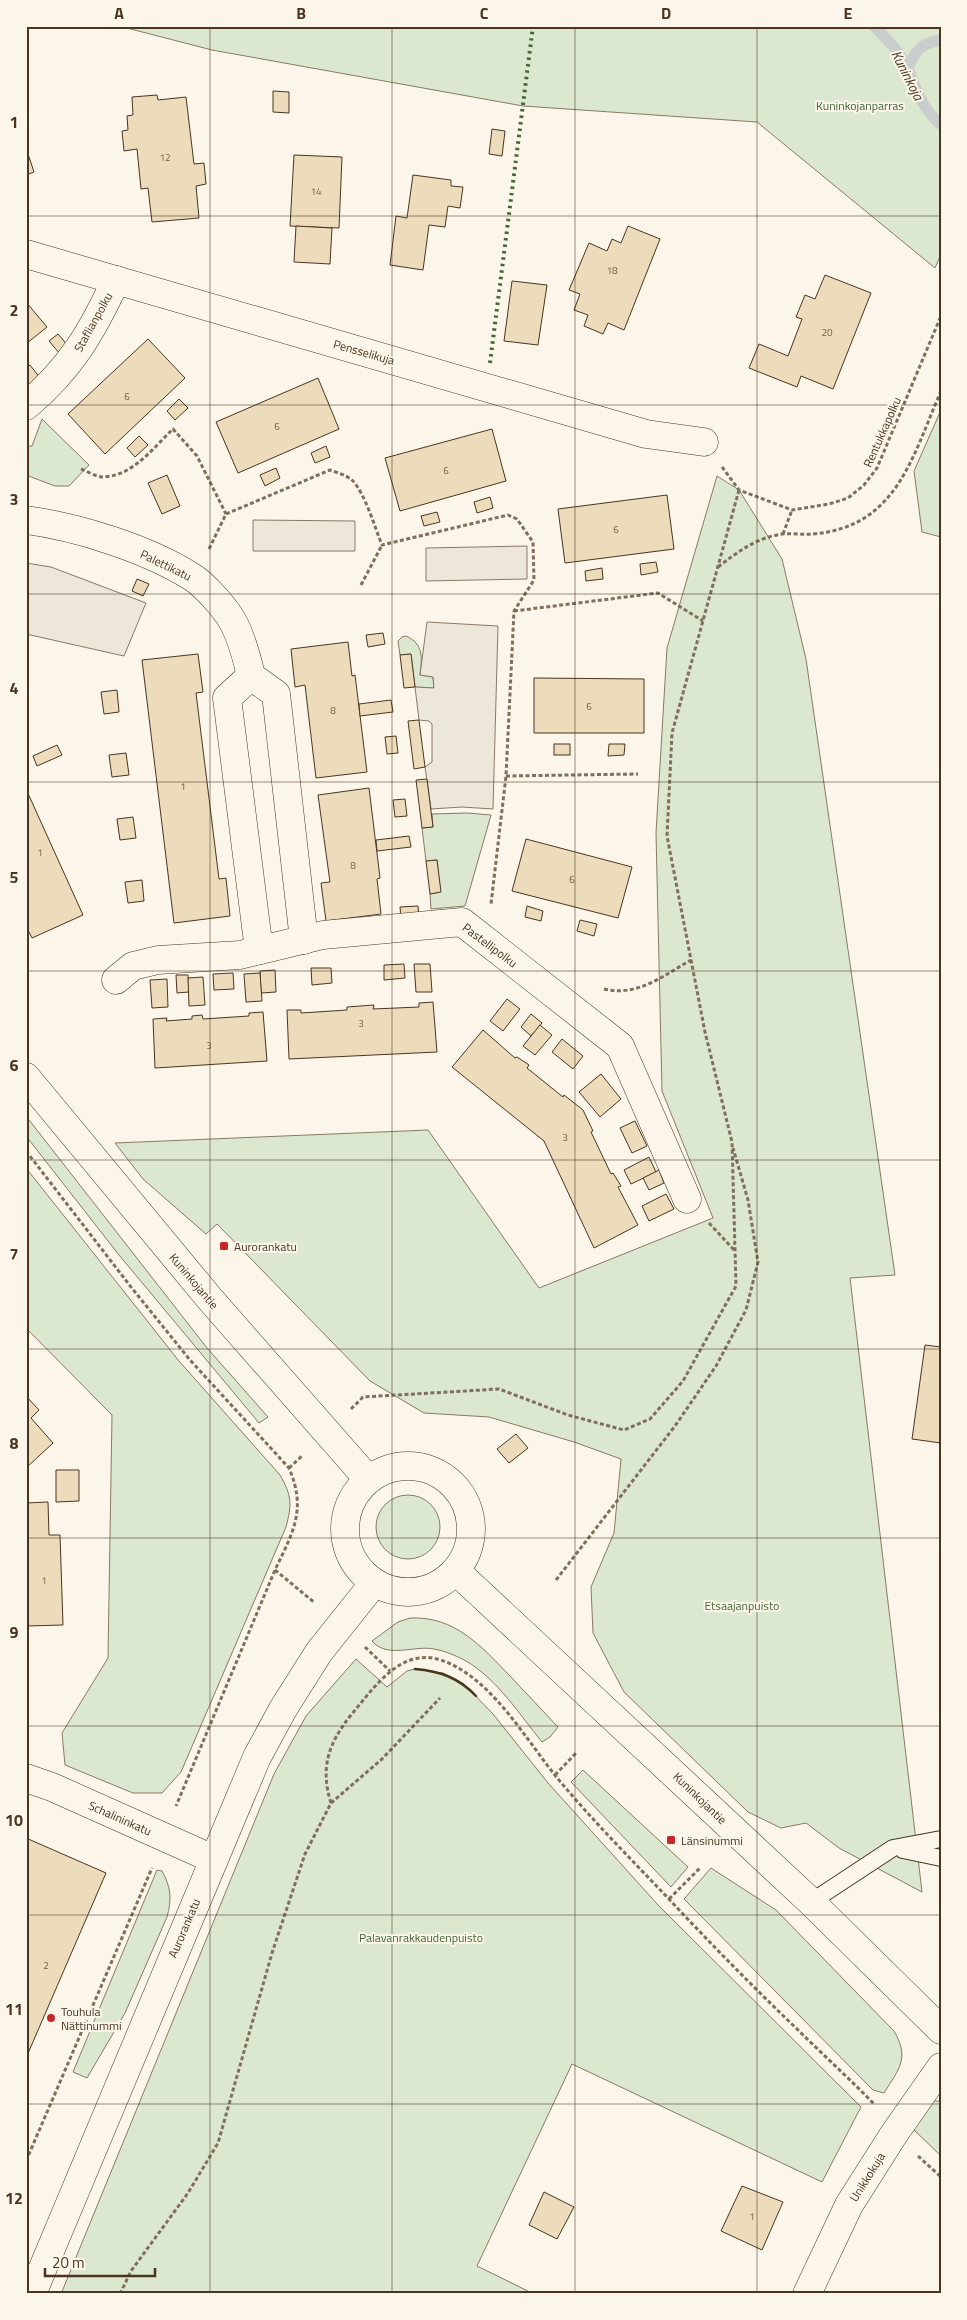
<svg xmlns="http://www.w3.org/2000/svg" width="967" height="2320" font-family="'Titillium Web',sans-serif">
  <rect width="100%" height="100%" fill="#fbf6e9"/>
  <g fill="#dce7d0" stroke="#887966">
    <polygon points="119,26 941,26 941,254 935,268 757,122 523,106 212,50"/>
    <polygon points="941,410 941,537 922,532 914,471"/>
    <polygon points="42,419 89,465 69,486 55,486 26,475 26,446 32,446"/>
    <polygon points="717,476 739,490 782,559 806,659 895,1275 850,1278 922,1892 839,1848 806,1823 781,1828 748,1812 624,1692 593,1633 591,1587 614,1533 621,1459 574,1442 489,1417 424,1413 370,1381 217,1224 206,1234 143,1179 115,1143 428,1130 539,1288 713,1218 662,1091 656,833 667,648"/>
    <path d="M406 636C424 644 422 658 420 675L433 677 434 688 415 687 411 654 400 655 398 641 402 637Z"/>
    <polygon points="467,813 491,815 465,906 431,909 430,894 440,892 437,860 426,861 422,828 433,827 432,814"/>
    <polygon points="26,1116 207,1348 268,1417 259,1423 119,1255 26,1136"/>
    <path d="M26 1168 179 1361 280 1475C292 1496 292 1504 286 1527L181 1772 162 1793H133L65 1765 62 1733 108 1658 112 1415 26 1328Z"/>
    <circle cx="408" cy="1527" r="32"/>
    <path d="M410 1618C455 1616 481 1646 510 1676 526 1693 542 1710 558 1727L550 1737 542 1742C520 1715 497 1679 466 1661 457 1656 445 1651 434 1649 415 1645 387 1659 372 1641L398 1622Z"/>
    <polygon points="356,1659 387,1687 407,1671 415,1669 443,1673 464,1684 493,1714 548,1783 659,1906 861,2107 822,2182 572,2064 477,2266 534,2294 61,2294 274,1774 306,1716"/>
    <polygon points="583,1770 688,1867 671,1887 571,1782"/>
    <path d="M711 1868 776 1910 894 2031C910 2058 899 2069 884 2093L873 2090 684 1899Z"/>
    <path d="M157 1870 162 1871C171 1887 172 1899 167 1917L125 2013 87 2078 73 2072Z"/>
    <polygon points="934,2101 941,2101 941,2156 913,2129 927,2104"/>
  </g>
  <g fill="#ede7d9" stroke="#887966">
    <polygon points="253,520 355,521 355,551 253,551"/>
    <polygon points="527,546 527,579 426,581 426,548"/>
    <polygon points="26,563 51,567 146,603 124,656 26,634"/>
    <polygon points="427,622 498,626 493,809 462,807 431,809 425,767 432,762 432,724 429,721 419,720 415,687 434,688 433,677 420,675"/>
  </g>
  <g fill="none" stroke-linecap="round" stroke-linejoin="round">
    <g stroke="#c9cecd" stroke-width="11">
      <path d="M874 26C887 39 900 52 908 69 918 92 921 107 941 125"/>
      <path d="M908 68C916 50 921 43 941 40"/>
    </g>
  </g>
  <g fill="#ecdcbc" stroke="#4a3520">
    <polygon points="273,91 289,92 289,113 273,112"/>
    <polygon points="157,95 158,100 186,97 194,164 204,163 206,184 196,186 199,218 152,222 148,188 141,189 137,149 124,151 122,131 128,130 127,116 133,115 132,97"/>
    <polygon points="492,129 505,131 502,156 489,154"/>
    <polygon points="26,148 34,172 26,175"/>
    <polygon points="294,155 342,157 339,228 290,226"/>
    <polygon points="413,175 451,180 451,186 463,187 460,208 448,206 445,227 429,225 423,270 390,265 396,216 407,218"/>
    <polygon points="296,226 332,228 330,264 294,262"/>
    <polygon points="628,226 660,239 624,330 608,323 603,334 584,326 588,315 574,310 580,294 569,290 589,243 607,251 612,239 621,243"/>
    <polygon points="825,275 871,293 833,389 801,376 797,387 749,368 759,344 788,356 802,319 796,317 805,295 815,299"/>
    <polygon points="512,281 547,285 538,345 504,341"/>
    <polygon points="26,302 47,327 26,344"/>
    <polygon points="58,334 69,347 60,354 49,341"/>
    <polygon points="148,339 185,378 105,454 68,414"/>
    <polygon points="30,365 40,378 31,386 26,379 26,368"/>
    <polygon points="318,378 339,429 238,473 216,422"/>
    <polygon points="179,399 188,408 175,420 167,411"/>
    <polygon points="492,429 506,481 400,511 385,458"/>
    <polygon points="139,436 148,445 135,457 127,448"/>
    <polygon points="326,446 330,457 315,463 311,453"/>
    <polygon points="276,468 280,478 265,486 260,475"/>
    <polygon points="167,475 180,506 162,514 148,483"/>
    <polygon points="667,495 674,549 565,563 558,509"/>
    <polygon points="490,497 493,508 477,513 474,502"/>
    <polygon points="437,512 440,522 424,526 421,516"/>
    <polygon points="656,562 658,572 641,575 640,564"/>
    <polygon points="602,568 603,579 586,581 585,571"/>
    <polygon points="137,579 149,584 143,596 132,591"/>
    <polygon points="383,633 385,644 368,647 366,635"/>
    <polygon points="348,642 352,676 355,675 367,772 316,778 305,685 295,687 291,649"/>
    <polygon points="198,654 203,692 196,693 219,879 226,878 230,916 174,923 142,660"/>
    <polygon points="411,654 415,687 404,688 400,655"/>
    <polygon points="534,678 644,679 644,733 534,733"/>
    <polygon points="117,690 119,712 104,714 101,692"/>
    <polygon points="391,700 393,712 360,716 359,704"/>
    <polygon points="419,720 425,767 414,769 408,721"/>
    <polygon points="396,736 398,753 387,754 385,737"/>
    <rect x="554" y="744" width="16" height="11"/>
    <polygon points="609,744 625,744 624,755 608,756"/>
    <polygon points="57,745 62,755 37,766 33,756"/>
    <polygon points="126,753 129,775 112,777 109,755"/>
    <polygon points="427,779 433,827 422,828 416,780"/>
    <polygon points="369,788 380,878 377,879 381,914 326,921 321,883 330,882 318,795"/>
    <polygon points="26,789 83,915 32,938 26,926"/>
    <polygon points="405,799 407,816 395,817 393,800"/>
    <polygon points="133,817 136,838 120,840 117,819"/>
    <polygon points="409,836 411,847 377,851 376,840"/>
    <polygon points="526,839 632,867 618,918 512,891"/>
    <polygon points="437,860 441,892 430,894 426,861"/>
    <polygon points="142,880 144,901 128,903 125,882"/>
    <polygon points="418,906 419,918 401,919 400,907"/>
    <polygon points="527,906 543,911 541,921 525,917"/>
    <polygon points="580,920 597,924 594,936 577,931"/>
    <polygon points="404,964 405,978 384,980 384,965"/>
    <polygon points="414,964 430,964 432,992 416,992"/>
    <polygon points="311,968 331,968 332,983 312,985"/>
    <polygon points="275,970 276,992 261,993 260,971"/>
    <polygon points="233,973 234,989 214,990 213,974"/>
    <polygon points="260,973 262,1001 246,1002 244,974"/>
    <polygon points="176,975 188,975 189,992 177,993"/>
    <polygon points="203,977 205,1005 189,1006 188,978"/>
    <polygon points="167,979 168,1007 152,1008 150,980"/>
    <polygon points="507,999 520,1009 503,1031 490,1021"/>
    <polygon points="433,1002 437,1052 289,1059 287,1010 301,1010 301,1013 347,1010 347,1007 374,1005 373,1009 419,1007 419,1003"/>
    <polygon points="263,1012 267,1061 155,1068 153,1019 167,1018 166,1021 192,1019 192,1016 202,1015 203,1019 249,1016 249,1013"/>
    <polygon points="531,1014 542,1023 531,1036 521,1027"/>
    <polygon points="540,1025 552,1035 535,1055 523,1046"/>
    <polygon points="483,1030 515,1058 517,1057 529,1065 527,1068 563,1097 564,1095 583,1110 593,1131 591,1132 611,1174 613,1173 621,1186 618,1187 638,1225 594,1248 544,1141 452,1067"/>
    <polygon points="562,1039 583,1056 573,1069 552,1052"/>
    <polygon points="601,1074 621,1099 600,1117 579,1092"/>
    <polygon points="635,1121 647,1146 632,1153 620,1128"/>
    <polygon points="649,1157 656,1172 631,1184 624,1170"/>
    <polygon points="659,1170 664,1183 649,1190 643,1178"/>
    <polygon points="666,1194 674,1209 649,1221 642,1206"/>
    <polygon points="925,1345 941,1347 941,1443 912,1439"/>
    <polygon points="26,1396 39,1410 31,1418 53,1443 26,1468"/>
    <polygon points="516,1434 528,1448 509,1463 497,1449"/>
    <polygon points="56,1470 79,1470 79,1501 56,1502"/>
    <polygon points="48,1502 49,1535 60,1535 63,1625 26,1626 26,1503"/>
    <polygon points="26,1838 106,1873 26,2058"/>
    <polygon points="742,2186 783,2202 762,2250 721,2231"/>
    <polygon points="544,2192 574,2207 557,2239 529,2225"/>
  </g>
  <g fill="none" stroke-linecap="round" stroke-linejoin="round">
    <defs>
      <g id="lane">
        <polyline points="903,1850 941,1858"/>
        <polyline points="811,1902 893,1848 941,1839"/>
      </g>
      <g id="street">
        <polyline points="26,254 646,434 704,442"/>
        <path d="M26 406C71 368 92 332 116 280"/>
        <path d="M26 520C78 527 148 549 192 577 205 585 226 609 233 622 242 639 247 658 251 676L276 694 304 940"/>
        <polyline points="251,676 227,698 259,950"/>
        <polyline points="116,980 133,966 158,960 240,955 323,935 462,922 620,1046 687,1199"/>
        <polyline points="26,1778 52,1787 213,1859"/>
        <polyline points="807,2294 849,2205 894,2134 941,2067"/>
      </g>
      <g id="secondary">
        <polyline points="26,1077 210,1299 368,1479"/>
        <circle cx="408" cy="1529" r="63"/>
        <polyline points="456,1571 811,1902 941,2030"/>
        <polyline points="32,2294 257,1757 283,1709 319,1652 374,1583"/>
      </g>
    </defs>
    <use href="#lane" stroke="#4a3520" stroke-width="18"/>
    <use href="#street" stroke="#4a3520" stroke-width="29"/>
    <use href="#secondary" stroke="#4a3520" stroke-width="29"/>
    <g stroke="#7f6f5c" stroke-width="3" stroke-dasharray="4 2.5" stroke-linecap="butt">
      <polyline points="722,467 739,490 792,510 829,504 848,498 864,485 877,468 941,316"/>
      <path d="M81 469C87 471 96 477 103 477 133 476 153 448 173 429L197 456 226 514"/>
      <polyline points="783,534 792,510"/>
      <path d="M209 549 226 514 330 470C338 473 346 475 352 480 365 493 375 528 382 545L508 515 517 519 533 542 534 580 514 611 506 776 491 904"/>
      <path d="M718 567C739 551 756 538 782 534 792 533 803 535 813 534 897 527 912 457 941 391"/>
      <polyline points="361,585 382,545"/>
      <polyline points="514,611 658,593 703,621"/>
      <polyline points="506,776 638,774"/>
      <path d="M604 989C637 997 663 976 691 960"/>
      <path d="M26 1151 131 1287 190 1360 289 1468C307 1510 293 1532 275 1570L176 1806"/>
      <polyline points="709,1223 735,1251"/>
      <polyline points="351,1409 363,1397 499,1389 568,1415 624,1430 650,1419 683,1381 736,1286 732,1142 705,1032 667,836 672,733 739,490"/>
      <polyline points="289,1468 303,1455"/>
      <polyline points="275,1570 315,1603"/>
      <polyline points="556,1580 675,1426 716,1366 746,1310 758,1262 748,1200 733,1148"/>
      <polyline points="365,1647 390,1671"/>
      <polyline points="555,1775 577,1752"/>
      <path d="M331 1803C320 1768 328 1744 351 1715 374 1688 400 1647 441 1660 490 1677 523 1735 554 1774 589 1817 629 1857 667 1897 709 1942 752 1986 796 2028 822 2054 849 2078 874 2104"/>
      <polyline points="669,1899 700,1868"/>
      <polyline points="918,2156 941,2177"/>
      <polyline points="26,2161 152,1868"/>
      <polyline points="120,2294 131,2271 188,2193 218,2143 272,1953 305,1854 331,1803 382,1759 440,1698"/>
    </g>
    <use href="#lane" stroke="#fbf6e9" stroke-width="16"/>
    <use href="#street" stroke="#fbf6e9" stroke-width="28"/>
    <use href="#secondary" stroke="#fbf6e9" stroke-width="28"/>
    <polyline stroke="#436837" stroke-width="4" stroke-dasharray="2.5 4" stroke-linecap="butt" points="490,363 533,26"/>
    <path stroke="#4a3520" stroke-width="2.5" d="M415 1669C440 1671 459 1678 476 1696"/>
  </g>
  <path fill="none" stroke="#4a3520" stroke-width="1" stroke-opacity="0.55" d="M210 26V2294M392 26V2294M575 26V2294M757 26V2294M26 216H941M26 405H941M26 594H941M26 782H941M26 971H941M26 1160H941M26 1349H941M26 1538H941M26 1726H941M26 1915H941M26 2104H941"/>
  <g fill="#c62828" stroke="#fbf6e9" stroke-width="2">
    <rect x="219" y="1241" width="10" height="10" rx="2.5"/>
    <rect x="666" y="1835" width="10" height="10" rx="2.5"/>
    <circle cx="51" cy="2018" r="5"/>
  </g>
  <g text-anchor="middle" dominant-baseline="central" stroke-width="4" stroke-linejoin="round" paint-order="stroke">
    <g font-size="10" fill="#725f47">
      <text x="165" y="157">12</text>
      <text x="316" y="191">14</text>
      <text x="612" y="270">18</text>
      <text x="827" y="332">20</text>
      <text x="127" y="396">6</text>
      <text x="277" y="426">6</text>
      <text x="446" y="470">6</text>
      <text x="616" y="529">6</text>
      <text x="589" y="706">6</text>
      <text x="333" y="710">8</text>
      <text x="183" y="786">1</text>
      <text x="40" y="852">1</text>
      <text x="353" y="865">8</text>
      <text x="572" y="879">6</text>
      <text x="361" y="1023">3</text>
      <text x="209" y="1045">3</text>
      <text x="565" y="1137">3</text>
      <text x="44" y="1580">1</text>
      <text x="46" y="1965">2</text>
      <text x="752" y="2216">1</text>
    </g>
    <g font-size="12" fill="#436837" stroke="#fbf6e9">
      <text x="860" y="105">Kuninkojanparras</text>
      <text x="742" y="1605">Etsaajanpuisto</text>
      <text x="421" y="1937">Palavanrakkaudenpuisto</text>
    </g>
    <g font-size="12" fill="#4a3520" stroke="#fbf6e9">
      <text transform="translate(93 322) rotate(-61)">Staflianpolku</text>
      <text transform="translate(364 352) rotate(16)">Pensselikuja</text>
      <text transform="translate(882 432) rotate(-66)">Rentukkapolku</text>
      <text transform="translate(166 565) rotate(26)">Palettikatu</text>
      <text transform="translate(490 945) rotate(37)">Pastellipolku</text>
      <text transform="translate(194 1281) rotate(50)">Kuninkojantie</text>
      <text transform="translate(700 1798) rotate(44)">Kuninkojantie</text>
      <text transform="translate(120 1818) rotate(24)">Schalininkatu</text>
      <text transform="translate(184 1928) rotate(-67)">Aurorankatu</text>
      <text transform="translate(867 2177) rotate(-58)">Unikkokuja</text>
    </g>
    <g font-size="12" fill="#4a3520" stroke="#fbf6e9" text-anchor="start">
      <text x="234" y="1246">Aurorankatu</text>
      <text x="681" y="1840">Länsinummi</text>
      <text x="61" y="2011">Touhula<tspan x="61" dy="14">Nättinummi</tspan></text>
    </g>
    <g font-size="14" font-style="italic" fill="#4a3520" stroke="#fbf6e9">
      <text transform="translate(908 75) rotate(63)">Kuninkoja</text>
    </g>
  </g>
  <rect width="967" height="2320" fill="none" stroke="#fbf6e9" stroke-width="55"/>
  <path d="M45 2268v8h110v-8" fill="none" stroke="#4a3520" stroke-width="2.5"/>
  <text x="52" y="2268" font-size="15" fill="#4a3520" stroke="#fbf6e9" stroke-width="4" paint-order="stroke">20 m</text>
  <rect x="28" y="28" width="912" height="2264" fill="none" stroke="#4a3520" stroke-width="2"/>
  <g font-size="16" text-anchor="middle" font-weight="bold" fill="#4a3520">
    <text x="119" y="19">A</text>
    <text x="301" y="19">B</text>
    <text x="484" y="19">C</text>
    <text x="666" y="19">D</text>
    <text x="848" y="19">E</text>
    <text x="14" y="128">1</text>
    <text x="14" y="316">2</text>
    <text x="14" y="505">3</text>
    <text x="14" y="694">4</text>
    <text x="14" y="883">5</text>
    <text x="14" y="1071">6</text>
    <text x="14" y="1260">7</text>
    <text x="14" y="1449">8</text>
    <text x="14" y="1638">9</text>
    <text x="14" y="1826">10</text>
    <text x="14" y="2015">11</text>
    <text x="14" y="2204">12</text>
  </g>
</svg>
